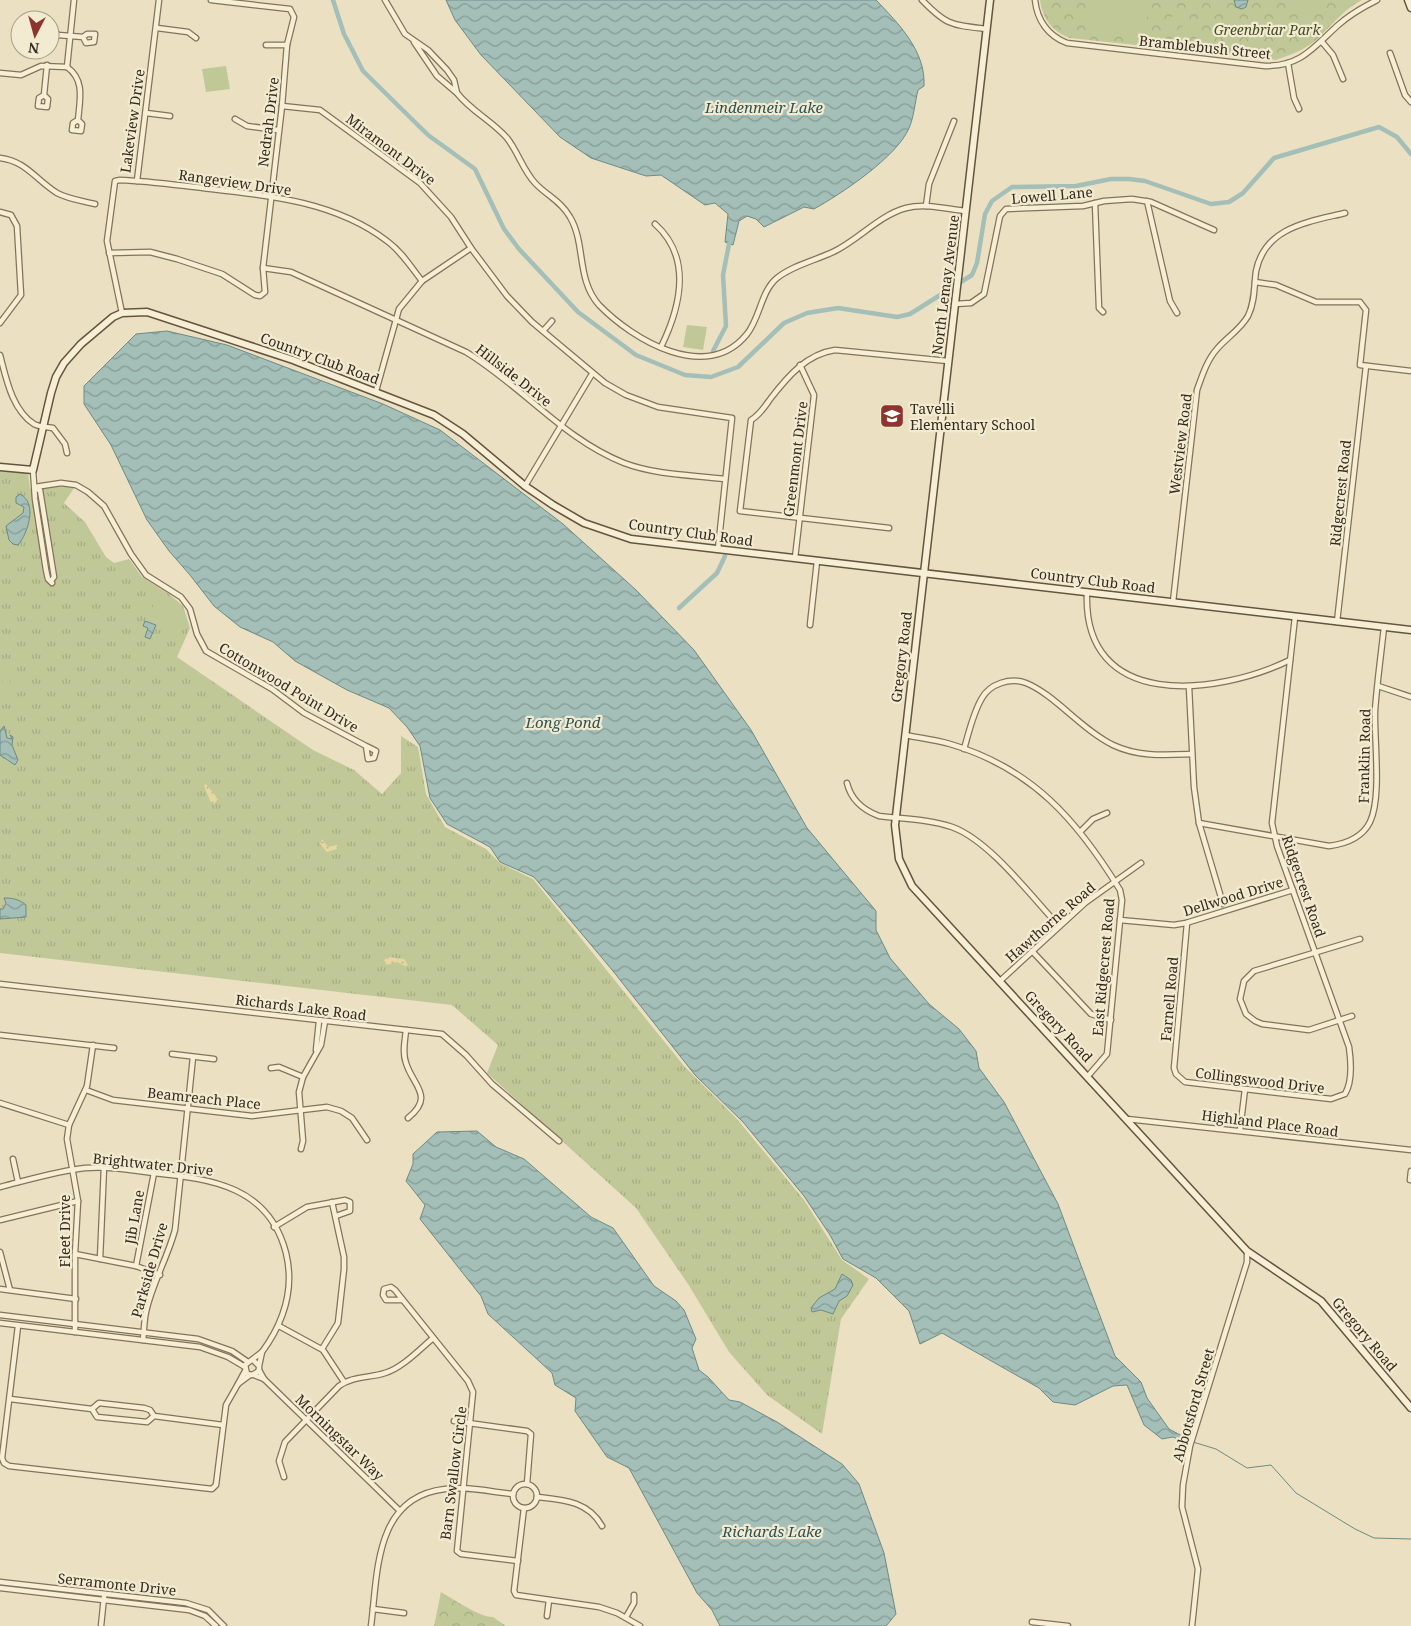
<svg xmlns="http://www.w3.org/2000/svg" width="1411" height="1626" font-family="'Noto Serif',serif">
  <defs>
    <pattern id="grass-tufts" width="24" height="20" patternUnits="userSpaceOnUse" patternTransform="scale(1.25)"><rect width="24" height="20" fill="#c0c897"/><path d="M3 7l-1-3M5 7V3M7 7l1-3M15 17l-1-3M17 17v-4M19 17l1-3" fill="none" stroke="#a6ac82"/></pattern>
    <pattern id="sand-dots" width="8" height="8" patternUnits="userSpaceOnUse" patternTransform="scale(1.25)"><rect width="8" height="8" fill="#e5d7a1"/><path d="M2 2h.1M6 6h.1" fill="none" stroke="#c5b98a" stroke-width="1.8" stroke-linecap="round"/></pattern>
    <pattern id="park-crowns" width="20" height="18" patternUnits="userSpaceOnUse" patternTransform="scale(1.25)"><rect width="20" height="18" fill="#c0c897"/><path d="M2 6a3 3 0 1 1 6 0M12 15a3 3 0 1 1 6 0" fill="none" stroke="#a6ac82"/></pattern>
    <pattern id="water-waves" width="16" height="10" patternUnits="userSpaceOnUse" patternTransform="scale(1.25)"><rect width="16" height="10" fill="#a4beb8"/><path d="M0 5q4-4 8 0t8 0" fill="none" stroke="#869b95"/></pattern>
  </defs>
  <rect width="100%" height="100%" fill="#ebe1c2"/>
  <polygon fill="url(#grass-tufts)" points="0,470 28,473 30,489 65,486 74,488 64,503 85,522 106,557 114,563 129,559 142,577 169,594 183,606 190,628 177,657 313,750 354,770 382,794 401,773 401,736 418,747 426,794 445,827 486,849 500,863 533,879 684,1066 737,1119 804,1200 842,1260 869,1279 841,1319 822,1434 767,1395 729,1352 688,1284 636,1208 487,1073 498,1045 452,1005 0,953"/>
  <g fill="url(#sand-dots)">
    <polygon points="206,784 218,799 214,804 210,801 204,786"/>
    <polygon points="322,839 328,847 337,845 337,849 327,852 320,844"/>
    <polygon points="388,957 404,959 408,965 405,966 397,962 387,965 384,960"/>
  </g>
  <g fill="url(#park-crowns)">
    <path d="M1040 0H1362C1342 10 1331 27 1315 41 1304 50 1290 55 1276 60L1070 38C1052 32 1042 18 1040 0Z"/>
    <path d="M441 1592C453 1599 481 1618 493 1617L506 1626H434Z"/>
  </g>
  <g fill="#c0c897">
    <polygon points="1090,0 1149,0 1145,36 1086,29"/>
    <polygon points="1297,0 1322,0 1325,10 1311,17 1302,16 1298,10"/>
    <polygon points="1180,11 1186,19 1172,28 1167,20"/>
    <polygon points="1186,24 1190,29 1178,37 1174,32"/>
    <polygon points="226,66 230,89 206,92 202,69"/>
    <polygon points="687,325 707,327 703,350 683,347"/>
    <polygon points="158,594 178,603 173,613 186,620 181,630 149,615"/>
    <polygon points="24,649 31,650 29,666 22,665"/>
    <polygon points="3,671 11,672 9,687 2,686"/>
    <polygon points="16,673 23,673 21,689 14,688"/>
  </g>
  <g fill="url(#water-waves)" stroke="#6c8b85">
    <path d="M446 0H876C898 23 926 51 924 86L918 90C915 102 914 117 909 128 897 157 841 194 814 209L804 207 764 227 756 219 747 216 739 221 733 245 725 242 728 214 715 203 705 205 661 175 646 176 591 158 560 137 481 55 455 20Z"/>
    <polygon points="1234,0 1248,0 1246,7 1242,9 1236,7"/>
    <polygon points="167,331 227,345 383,404 440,430 563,524 636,590 694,650 751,730 807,828 876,911 876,930 890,958 929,1004 959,1029 976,1051 979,1068 1004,1102 1058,1204 1115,1356 1141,1382 1147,1398 1169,1429 1184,1437 1184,1442 1173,1437 1162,1439 1144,1425 1127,1385 1113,1386 1075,1405 1053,1402 1039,1388 942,1333 920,1344 909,1311 876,1278 843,1259 830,1235 804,1196 743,1122 695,1075 613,971 534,877 500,862 490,847 447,824 430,798 420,746 407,727 389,708 347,690 295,661 273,642 240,627 214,606 190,575 169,551 147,520 111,445 84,404 84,386 136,334"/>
    <path d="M20 494C38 503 28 533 18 545L13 544 9 540 6 526 23 513 24 507 16 503V497Z"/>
    <polygon points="145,621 156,625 150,639 145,637 148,628 143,626"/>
    <polygon points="4,726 7,738 12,739 10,735 13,737 12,745 18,760 15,765 0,755 0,731"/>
    <path d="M4 898C12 898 19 899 26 905V917L0 919V909H3L6 903Z"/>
    <polygon points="477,1131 496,1147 524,1159 591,1217 613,1228 654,1286 676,1301 684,1310 696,1339 692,1348 699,1370 708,1377 729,1400 740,1402 777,1422 842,1464 859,1484 884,1553 896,1614 886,1626 720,1626 712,1610 697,1593 629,1468 607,1457 575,1411 576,1398 555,1385 552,1373 488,1314 481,1296 420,1219 425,1205 406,1181 413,1164 413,1154 437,1132"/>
    <polygon points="842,1274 851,1280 853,1285 847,1296 839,1301 833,1314 821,1310 812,1312 811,1308 819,1298 835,1289"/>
  </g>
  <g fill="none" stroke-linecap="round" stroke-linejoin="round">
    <g stroke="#6c8b85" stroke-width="1">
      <polyline points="1184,1440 1189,1441"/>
      <polyline points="1193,1442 1216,1449 1247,1468 1271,1465 1296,1493 1355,1529 1374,1538 1411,1539"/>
    </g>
    <g stroke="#a4beb8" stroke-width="4.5">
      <polyline points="333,0 344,34 363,71 428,135 475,169 504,229 519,249 578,312 636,355 685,375 711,377 738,367 784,323 807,313 838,308 897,317 910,314 972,275 977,263 985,214 992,201 1012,187 1076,186 1111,179 1129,179 1145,181 1211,204 1229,202 1243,193 1274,158 1379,127 1397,137 1411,154"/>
      <polyline points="713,351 726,326 723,275 729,244"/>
      <polyline points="679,608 717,573 725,556"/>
    </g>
    <defs>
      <g id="street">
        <polyline points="385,0 405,34 428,50 447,70 454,80 457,93 437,76 414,42"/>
        <path d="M922 0C947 26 952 25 987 29"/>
        <path d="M1035 0C1037 20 1048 36 1067 43L1265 66C1301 66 1313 48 1337 26 1349 15 1363 7 1377 0"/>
        <polyline points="157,28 188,32 196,38"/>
        <polyline points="50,30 55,31 58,35 83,37 87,34 95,34 94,42 86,43 83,37"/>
        <polyline points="50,40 53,40 58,35"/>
        <polyline points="1322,42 1333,55 1343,79"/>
        <polyline points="266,45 287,45"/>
        <polyline points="1390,53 1405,95 1411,102"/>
        <polyline points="1288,63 1294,98 1299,109"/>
        <path d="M67 67C85 80 80 99 78 120L73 123 72 130 81 131 82 124 78 120"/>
        <polyline points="67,67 74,0"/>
        <polyline points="0,73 21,75 41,66 67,67"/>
        <path d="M457 93C471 111 492 121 507 138 518 152 523 170 535 183 546 195 561 201 570 217 586 244 576 279 599 305 633 340 707 384 747 334 760 318 761 291 777 278 793 265 817 260 835 251 859 239 880 215 906 208 925 203 947 209 966 211"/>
        <polyline points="44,95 48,99 47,107 38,106 39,98 44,95 47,65"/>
        <polyline points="282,106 320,110 420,183 451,217 471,248 507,296 532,322 605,383 626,395 658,407 732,418 718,549"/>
        <polyline points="146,113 170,116"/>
        <polyline points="235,119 247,126 278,130"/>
        <path d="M0 158C26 161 36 180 57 193 68 199 83 201 95 204"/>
        <polyline points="137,181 159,0"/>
        <polyline points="1147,201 1170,301 1177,313"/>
        <polyline points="1095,203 1099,308 1103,312"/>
        <polyline points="926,206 929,184 954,121"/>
        <polyline points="0,212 11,215 17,226 21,295 0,323"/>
        <path d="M655 224C692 257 681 306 661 347"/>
        <polyline points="109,253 150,252 177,259 222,274 255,295 260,296 265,292 263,268 282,106 287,45 294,17 290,9 211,0"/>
        <path d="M263 268 291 272 466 352C521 385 563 439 624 463 656 475 692 475 725 479"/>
        <polyline points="1255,282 1276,285 1316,302 1360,302 1366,310 1360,365 1411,371"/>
        <polyline points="955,304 971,303 984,294 1000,216 1006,209 1083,206 1104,201 1132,199 1151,202 1214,230"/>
        <path d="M122 313 107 241 115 181 120 180C148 181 176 185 203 188 266 195 335 201 387 241 401 251 411 267 422 281"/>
        <polyline points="543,331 552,321"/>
        <path d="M0 355C6 378 12 410 34 424 39 427 48 427 53 428L65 444 67 453"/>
        <polyline points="376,391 399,309 422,281 471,248"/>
        <polyline points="33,470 35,499 46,570 48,579 52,583"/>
        <polyline points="525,486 592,374"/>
        <polyline points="35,487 61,483 76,485 88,492 104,506 131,554 146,575 181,597 190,609 197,634 206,651 272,689 304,713 366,746 368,759 374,758 376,751 366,746"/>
        <polyline points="36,489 40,490 54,577 51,581"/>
        <path d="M889 528 740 511 751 420C760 415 765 406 771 398 788 376 807 354 835 350L948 361"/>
        <polyline points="795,558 814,395 800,365"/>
        <path d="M1087 592C1082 711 1216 696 1290 660"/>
        <path d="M1173 602 1197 390C1202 376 1207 360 1217 349 1227 337 1240 330 1248 316 1255 302 1254 286 1256 271 1265 227 1308 222 1345 213"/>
        <polyline points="1337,622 1366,366"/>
        <polyline points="810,625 817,561"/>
        <polyline points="1378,686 1411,697"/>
        <polyline points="1189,687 1194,787 1199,823 1223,904"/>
        <path d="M905 735C920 738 936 740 950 744 1032 768 1077 820 1120 890L1122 900 1107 1054 1088 1076"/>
        <path d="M964 749C969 732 973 713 982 698 990 684 1010 677 1026 683 1054 694 1082 730 1113 745 1138 757 1165 755 1192 754"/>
        <path d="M847 783C851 800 863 810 879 816 903 819 929 819 952 827 989 840 1031 896 1059 926"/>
        <path d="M1199 823 1329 846C1345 844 1362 838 1370 822 1382 797 1374 740 1375 711 1377 683 1381 655 1384 627"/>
        <polyline points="1081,831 1093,819 1107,813"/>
        <polyline points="1120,920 1174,925 1186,923 1293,890"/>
        <path d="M1187 923 1174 1068 1176 1074 1185 1082 1331 1099 1345 1094C1353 1081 1351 1061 1349 1047L1277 846 1272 823 1295 617"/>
        <polyline points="1032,951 1091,1014 1111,1020"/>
        <polyline points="1000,981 1085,903 1141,863"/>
        <polyline points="0,984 442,1034 466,1055 492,1084 559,1141"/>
        <polyline points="1352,1016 1309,1030 1262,1024 1255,1021 1246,1014 1240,999 1244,981 1254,971 1360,939"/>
        <path d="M406 1030C405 1041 402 1052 406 1063 413 1086 435 1096 408 1118"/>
        <polyline points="0,1035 114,1048"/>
        <polyline points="316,1050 319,1021"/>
        <polyline points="172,1054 214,1059"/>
        <polyline points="271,1068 279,1067 303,1077"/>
        <polyline points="86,1090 113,1100 252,1116 327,1107 341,1111 352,1118 367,1140"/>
        <polyline points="0,1103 69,1125"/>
        <polyline points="1127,1119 1411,1150"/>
        <polyline points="1240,1130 1245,1089"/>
        <polyline points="301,1149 303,1141 299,1092 303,1077 321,1045 325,1021"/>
        <polyline points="13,1159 18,1182"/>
        <polyline points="1410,1180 1411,1171"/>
        <path d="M0 1187C28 1180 57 1171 85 1168 108 1166 131 1170 154 1173 211 1179 269 1186 286 1253 295 1290 284 1322 262 1352"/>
        <polyline points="0,1220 78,1201"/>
        <polyline points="274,1227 307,1207 345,1200 350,1202 350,1211 336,1216"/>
        <polyline points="0,1252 10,1290"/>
        <polyline points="75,1254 136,1266 160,1275"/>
        <polyline points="100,1259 104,1167"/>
        <polyline points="136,1266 154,1173"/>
        <polyline points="0,1289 76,1299"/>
        <polyline points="402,1300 386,1300 383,1295 384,1289 391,1287 395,1290 468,1381 473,1392 457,1551 461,1554 518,1561"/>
        <polyline points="0,1315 198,1339 232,1351 248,1362"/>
        <polyline points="0,1323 200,1347 228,1357 245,1367"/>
        <polyline points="18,1326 2,1458 4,1463 9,1466 212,1489 216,1485 226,1405 238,1384"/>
        <polyline points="279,1326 323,1350 344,1382"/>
        <polyline points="75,1332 75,1254 78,1201 67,1139 69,1125 87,1086 93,1045"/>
        <path d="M143 1340C144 1331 144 1321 146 1312 152 1284 167 1259 175 1230L193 1057"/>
        <polyline points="322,1349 338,1323 344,1269 344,1257 332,1202"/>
        <polyline points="253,1360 259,1366 259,1371 252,1375 247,1374 245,1365 262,1352 259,1366"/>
        <polyline points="245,1371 238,1384 250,1375"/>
        <polyline points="254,1375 264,1379 259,1370"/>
        <polyline points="264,1379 400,1511"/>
        <polyline points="10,1399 92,1409"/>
        <polyline points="154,1416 150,1410 144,1408 99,1403 92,1409 97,1417 147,1422 154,1416 223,1425"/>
        <polyline points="454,1421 527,1431 531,1434 527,1484"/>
        <path d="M284 1477 279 1461 285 1442 339 1386C352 1376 370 1378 385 1373 402 1368 419 1350 433 1338"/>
        <circle cx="525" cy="1496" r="12"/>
        <path d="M537 1497C564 1500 588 1501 602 1526"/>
        <polyline points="524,1508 514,1591 516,1595 599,1607 617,1613 640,1626"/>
        <polyline points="0,1582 186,1603 208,1610 224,1626"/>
        <polyline points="0,1588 189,1610 205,1616 216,1626"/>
        <polyline points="373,1609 404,1613"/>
        <polyline points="547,1616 549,1600"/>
        <polyline points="626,1617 634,1603 634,1595"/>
        <polyline points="1032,1622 1068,1626"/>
        <polyline points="101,1626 104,1597"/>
        <path d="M371 1626C378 1573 374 1497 445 1489 467 1486 491 1492 513 1494"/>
        <polyline points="1192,1626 1198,1569 1182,1507 1183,1485 1190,1446 1247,1262 1247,1251"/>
      </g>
      <g id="secondary">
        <polyline points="990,0 895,825 899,859 912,886 1247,1251 1321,1301 1411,1408"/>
        <polyline points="1408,0 1411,8"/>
        <polyline points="0,467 33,470 51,393 56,377 64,363 81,344 113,317 122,313 147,312 293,360 434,415 463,434 525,486 553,505 584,523 631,539 1411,630"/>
      </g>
    </defs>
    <use href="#street" stroke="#84735a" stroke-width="7"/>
    <use href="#secondary" stroke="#65543e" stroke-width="9"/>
    <use href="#street" stroke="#f6eed5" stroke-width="4.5"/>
    <use href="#secondary" stroke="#f6eed5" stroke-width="6"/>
  </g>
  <defs>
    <symbol id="school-square" viewBox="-11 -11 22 22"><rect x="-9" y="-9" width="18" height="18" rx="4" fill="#8f332e" stroke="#f3ebd1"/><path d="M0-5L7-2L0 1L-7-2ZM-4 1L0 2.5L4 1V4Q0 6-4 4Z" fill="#fff"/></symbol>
  </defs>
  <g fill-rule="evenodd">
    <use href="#school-square" x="878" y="402" width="28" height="28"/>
  </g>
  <g text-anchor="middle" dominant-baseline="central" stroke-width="4.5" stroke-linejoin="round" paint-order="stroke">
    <g font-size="14" font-style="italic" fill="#434f26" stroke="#f3ebd1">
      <text x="1267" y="29">Greenbriar Park</text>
    </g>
    <g font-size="14" fill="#342a1e" stroke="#f3ebd1">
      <text transform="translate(1205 47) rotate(6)">Bramblebush Street</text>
      <text transform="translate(132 121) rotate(-82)">Lakeview Drive</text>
      <text transform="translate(268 122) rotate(-83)">Nedrah Drive</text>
      <text transform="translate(391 149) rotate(37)">Miramont Drive</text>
      <text transform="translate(235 182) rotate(8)">Rangeview Drive</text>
      <text transform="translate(1052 195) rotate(-5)">Lowell Lane</text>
      <text transform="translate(945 285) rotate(-83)">North Lemay Avenue</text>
      <text transform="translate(320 358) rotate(20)">Country Club Road</text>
      <text transform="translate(514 375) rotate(38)">Hillside Drive</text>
      <text transform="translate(1180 444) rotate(-83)">Westview Road</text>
      <text transform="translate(795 459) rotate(-83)">Greenmont Drive</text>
      <text transform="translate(1340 493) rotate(-84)">Ridgecrest Road</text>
      <text transform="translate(691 532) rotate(8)">Country Club Road</text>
      <text transform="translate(1093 580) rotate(7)">Country Club Road</text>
      <text transform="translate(901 657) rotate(-83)">Gregory Road</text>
      <text transform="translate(289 687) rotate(31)">Cottonwood Point Drive</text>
      <text transform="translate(1364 756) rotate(-89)">Franklin Road</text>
      <text transform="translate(1304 886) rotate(71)">Ridgecrest Road</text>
      <text transform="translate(1233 896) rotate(-17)">Dellwood Drive</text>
      <text transform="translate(1050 922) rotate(-41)">Hawthorne Road</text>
      <text transform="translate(1103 967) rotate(-85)">East Ridgecrest Road</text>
      <text transform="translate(1169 999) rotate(-85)">Farnell Road</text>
      <text transform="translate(301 1007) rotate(7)">Richards Lake Road</text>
      <text transform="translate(1059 1026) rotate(47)">Gregory Road</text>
      <text transform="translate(1260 1080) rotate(7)">Collingswood Drive</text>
      <text transform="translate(204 1098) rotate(6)">Beamreach Place</text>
      <text transform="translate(1270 1123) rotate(7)">Highland Place Road</text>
      <text transform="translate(153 1164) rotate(6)">Brightwater Drive</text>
      <text transform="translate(134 1217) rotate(-80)">Jib Lane</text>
      <text transform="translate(64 1231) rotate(-90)">Fleet Drive</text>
      <text transform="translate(149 1270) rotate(-74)">Parkside Drive</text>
      <text transform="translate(1365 1334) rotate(50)">Gregory Road</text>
      <text transform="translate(1193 1405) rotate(-74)">Abbotsford Street</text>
      <text transform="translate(340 1437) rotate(44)">Morningstar Way</text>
      <text transform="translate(453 1473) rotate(-83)">Barn Swallow Circle</text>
      <text transform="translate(117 1584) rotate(6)">Serramonte Drive</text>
    </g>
    <g font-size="14" fill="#342a1e" stroke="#f3ebd1" text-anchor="start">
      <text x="910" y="408">Tavelli<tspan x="910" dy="16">Elementary School</tspan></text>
    </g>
    <g font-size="15" font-style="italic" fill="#2e5353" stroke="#f3ebd1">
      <text x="764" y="107">Lindenmeir Lake</text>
      <text x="563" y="722">Long Pond</text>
      <text x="772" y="1531">Richards Lake</text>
    </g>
  </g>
  <g transform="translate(35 35) rotate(186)"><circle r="24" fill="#f3ebd1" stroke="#a79e89"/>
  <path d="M0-4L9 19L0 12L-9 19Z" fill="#8f332e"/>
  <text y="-8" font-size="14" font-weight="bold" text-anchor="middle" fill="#342a1e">N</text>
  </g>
</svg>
